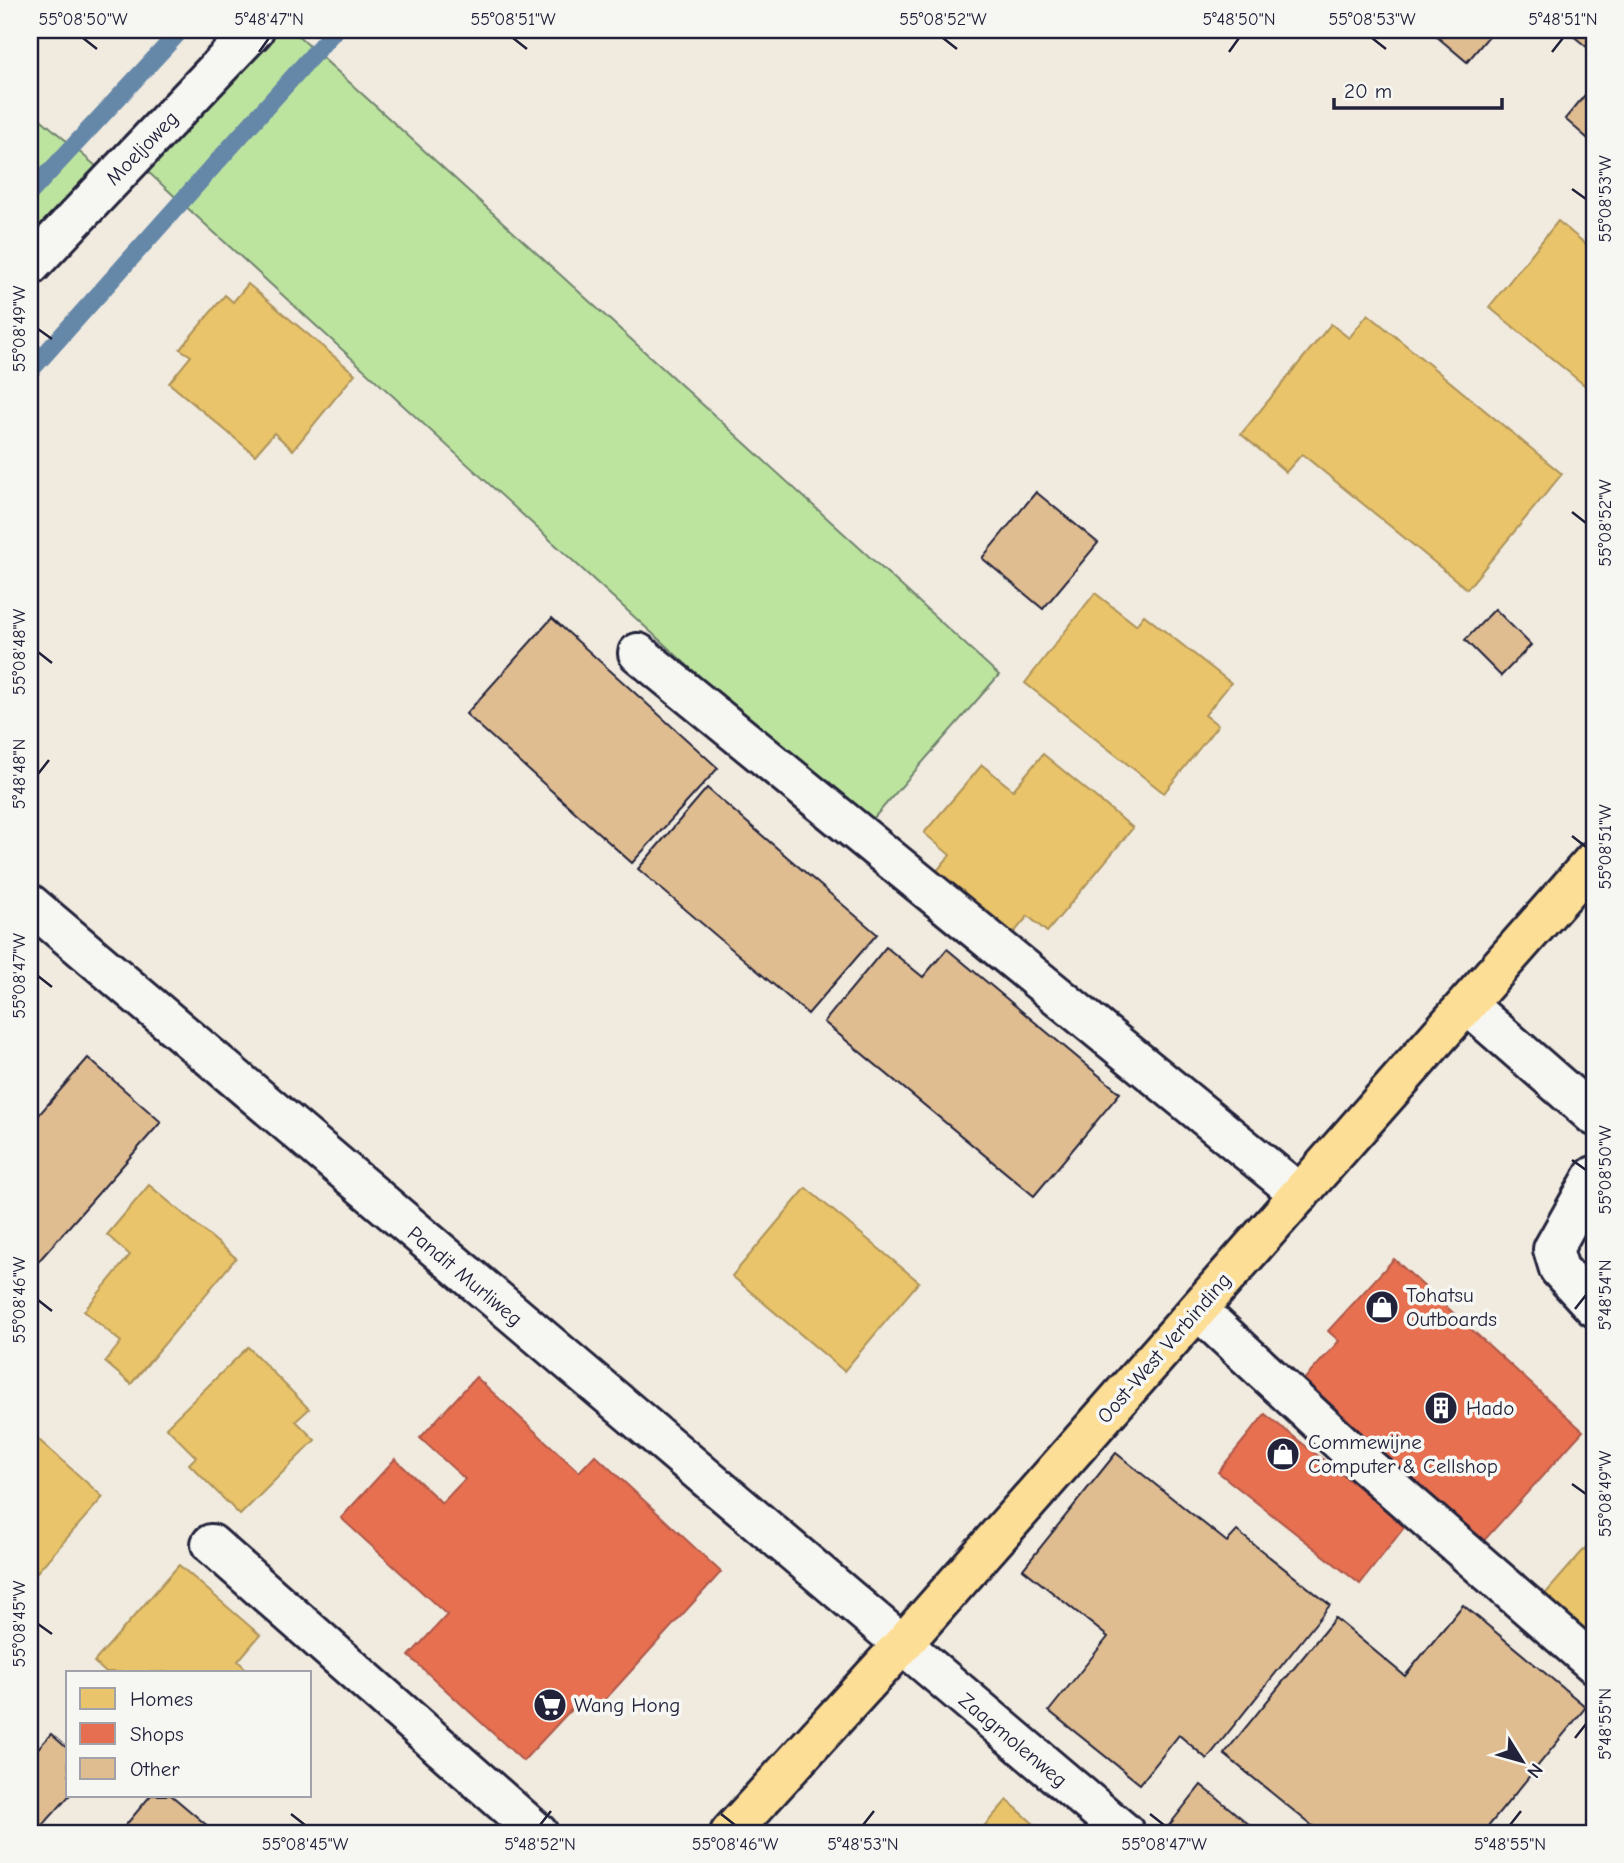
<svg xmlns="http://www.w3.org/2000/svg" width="1624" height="1863" font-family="'Comic Neue',sans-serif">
  <rect width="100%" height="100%" fill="#f1ebdf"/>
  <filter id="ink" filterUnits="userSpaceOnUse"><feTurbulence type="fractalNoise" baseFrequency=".0143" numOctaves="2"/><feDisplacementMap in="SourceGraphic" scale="14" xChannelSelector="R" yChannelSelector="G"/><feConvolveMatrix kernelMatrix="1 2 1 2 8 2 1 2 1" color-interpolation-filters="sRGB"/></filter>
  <g filter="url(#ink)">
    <g fill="#bde49f" stroke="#70836d" stroke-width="2">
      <polygon points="275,30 292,30 999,675 865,828 147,171"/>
      <polygon points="30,110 103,172 30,248"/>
    </g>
    <g fill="#e9c46a" stroke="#ad935c" stroke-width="2">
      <polygon points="1558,221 1594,251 1594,393 1489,307"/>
      <polygon points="248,284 355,374 293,450 274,433 255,455 169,383 191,356 180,349 225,295 233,302"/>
      <polygon points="1368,314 1562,474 1467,589 1302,454 1286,472 1241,434 1331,324 1349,338"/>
      <polygon points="1095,593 1136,625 1144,615 1231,683 1205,715 1218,725 1164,793 1025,683"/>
      <polygon points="1043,754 1133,828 1047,932 1028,916 1007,941 931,878 950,855 924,833 982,765 1013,790"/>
      <polygon points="149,1185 236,1258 131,1384 105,1362 121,1342 84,1311 130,1255 107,1235"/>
      <polygon points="806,1188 919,1282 844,1371 732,1276"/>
      <polygon points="248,1347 309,1409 296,1421 315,1440 240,1515 189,1464 196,1457 166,1427"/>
      <polygon points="30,1432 103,1497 30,1580"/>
      <polygon points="1594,1538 1594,1648 1540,1600"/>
      <polygon points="179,1565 260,1635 238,1661 245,1668 242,1672 105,1672 94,1662"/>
      <polygon points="1007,1800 1044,1833 978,1833"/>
    </g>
    <g fill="#e76f51" stroke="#ac584a" stroke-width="2">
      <polygon points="1394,1259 1583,1431 1479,1546 1300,1384 1339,1341 1328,1331"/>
      <polygon points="476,1377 579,1472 595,1455 721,1572 592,1714 579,1701 523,1761 409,1656 447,1615 341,1518 395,1459 442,1503 465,1479 420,1438"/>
      <polygon points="1265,1414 1406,1525 1360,1584 1218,1472"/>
    </g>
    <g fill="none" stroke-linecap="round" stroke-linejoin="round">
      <g stroke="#6587a8" stroke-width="18">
        <polyline points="30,193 181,30"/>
        <polyline points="30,371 335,30"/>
      </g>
    </g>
    <g fill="#dfbd91" stroke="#22223b" stroke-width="2">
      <polygon points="1429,30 1494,30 1467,62"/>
      <polygon points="1566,30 1594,30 1594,53"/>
      <polygon points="1594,84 1594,144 1565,119"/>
      <polygon points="1036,492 1098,543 1043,609 982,558"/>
      <polygon points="1495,609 1531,645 1501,676 1465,640"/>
      <polygon points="552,618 718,768 632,863 466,714"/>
      <polygon points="707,788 877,934 808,1014 638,869"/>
      <polygon points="886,947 923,977 947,949 1120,1093 1034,1196 824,1022"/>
      <polygon points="88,1058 161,1122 30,1271 30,1125"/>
      <polygon points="1116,1453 1227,1542 1237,1531 1330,1605 1207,1759 1179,1735 1140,1784 1049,1711 1108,1637 1023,1569"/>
      <polygon points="1463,1605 1586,1707 1483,1833 1321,1833 1224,1754 1335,1618 1405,1676"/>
      <polygon points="51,1734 68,1749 70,1795 36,1833 30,1833 30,1757"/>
      <polygon points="1201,1785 1256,1830 1253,1833 1174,1833 1167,1828"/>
      <polygon points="151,1795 171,1795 216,1833 119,1833"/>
    </g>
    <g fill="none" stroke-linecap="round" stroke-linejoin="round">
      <defs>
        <g id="minor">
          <polyline points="30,266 254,30"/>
          <polyline points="638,653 1300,1194"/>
          <polyline points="30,904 1125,1833"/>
          <polyline points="1467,1005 1594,1116"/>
          <polyline points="1594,1176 1553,1249 1559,1269 1594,1307"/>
          <polyline points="1198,1310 1362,1462 1594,1664"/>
          <polyline points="211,1544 538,1833"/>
        </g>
        <polyline id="major" points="730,1833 901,1646 1594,860"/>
      </defs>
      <use href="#minor" stroke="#22223b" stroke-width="44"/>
      <use href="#major" stroke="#22223b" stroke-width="44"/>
      <use href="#minor" stroke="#f6f6f2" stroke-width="38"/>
      <use href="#major" stroke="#fdde96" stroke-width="38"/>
    </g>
  </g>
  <path fill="none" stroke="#22223b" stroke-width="2.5" d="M83 38 97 49M513 38 527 49M943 38 957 49M1372 38 1386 49M259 52 269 38M1229 52 1239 38M1552 52 1563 38M1572 189 1586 199M38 329 52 339M1572 512 1586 523M38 652 52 663M38 774 49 760M1572 836 1586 847M38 976 52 987M1572 1160 1586 1170M38 1300 52 1311M1575 1309 1586 1295M1572 1484 1586 1494M38 1624 52 1634M1575 1738 1586 1724M291 1814 305 1825M721 1814 735 1825M1150 1814 1164 1825M540 1825 551 1811M863 1825 874 1811M1510 1825 1521 1811"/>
  <defs>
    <symbol id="shop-disc" viewBox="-11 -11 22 22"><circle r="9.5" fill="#22223b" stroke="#f6f6f2"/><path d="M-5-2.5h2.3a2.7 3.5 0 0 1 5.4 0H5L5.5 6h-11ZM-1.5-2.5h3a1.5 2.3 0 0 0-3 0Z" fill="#fff"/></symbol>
    <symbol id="building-disc" viewBox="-11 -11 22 22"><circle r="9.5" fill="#22223b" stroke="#f6f6f2"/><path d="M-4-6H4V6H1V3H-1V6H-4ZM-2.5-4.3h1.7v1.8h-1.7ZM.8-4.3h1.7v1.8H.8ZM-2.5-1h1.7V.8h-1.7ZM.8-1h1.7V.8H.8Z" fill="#fff"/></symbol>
    <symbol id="supermarket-disc" viewBox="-11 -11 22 22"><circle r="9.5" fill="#22223b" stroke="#f6f6f2"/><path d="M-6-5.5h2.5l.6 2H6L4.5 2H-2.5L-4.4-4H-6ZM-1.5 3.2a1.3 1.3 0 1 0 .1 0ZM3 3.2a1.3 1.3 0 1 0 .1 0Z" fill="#fff"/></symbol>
  </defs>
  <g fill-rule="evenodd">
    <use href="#shop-disc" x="1363" y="1288" width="38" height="38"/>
    <use href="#building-disc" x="1422" y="1389" width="38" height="38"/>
    <use href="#shop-disc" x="1264" y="1435" width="38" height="38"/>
    <use href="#supermarket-disc" x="531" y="1686" width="38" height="38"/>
  </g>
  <g text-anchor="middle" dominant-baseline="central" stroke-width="7" stroke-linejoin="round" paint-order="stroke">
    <g font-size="21" fill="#22223b" stroke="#f6f6f2">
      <text transform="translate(142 148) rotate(-46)">Moeljoweg</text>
      <text transform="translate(465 1276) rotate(40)">Pandit Murliweg</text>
      <text transform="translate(1164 1348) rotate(-49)">Oost-West Verbinding</text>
      <text transform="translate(1013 1740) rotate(40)">Zaagmolenweg</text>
    </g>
    <g font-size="21" fill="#22223b" stroke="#f6f6f2" text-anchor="start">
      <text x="1406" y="1295">Tohatsu<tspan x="1406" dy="24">Outboards</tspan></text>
      <text x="1466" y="1408">Hado</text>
      <text x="1308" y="1442">Commewijne<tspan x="1308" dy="24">Computer &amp; Cellshop</tspan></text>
      <text x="574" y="1705">Wang Hong</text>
    </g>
  </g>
  <rect width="1624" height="1863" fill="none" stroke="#f6f6f2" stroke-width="77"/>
  <rect x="66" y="1671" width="245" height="126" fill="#f6f6f2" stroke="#a1a1a9" stroke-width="2"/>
  <rect x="80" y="1688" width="35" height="21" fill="#e9c46a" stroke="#a1a1a9" stroke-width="2"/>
  <text x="130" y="1706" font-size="21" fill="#22223b">Homes</text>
  <rect x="80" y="1723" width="35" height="21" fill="#e76f51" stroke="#a1a1a9" stroke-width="2"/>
  <text x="130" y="1741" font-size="21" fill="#22223b">Shops</text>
  <rect x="80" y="1758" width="35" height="21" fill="#dfbd91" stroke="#a1a1a9" stroke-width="2"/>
  <text x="130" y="1776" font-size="21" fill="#22223b">Other</text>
  <g transform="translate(1522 1761) rotate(127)" stroke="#f6f6f2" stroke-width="5" paint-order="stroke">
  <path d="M0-5L12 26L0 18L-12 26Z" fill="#22223b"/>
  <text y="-10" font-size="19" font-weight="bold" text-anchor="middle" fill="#22223b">N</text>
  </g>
  <path d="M1334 98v10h168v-10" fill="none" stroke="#22223b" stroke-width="3.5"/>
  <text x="1344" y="98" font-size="21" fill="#22223b" stroke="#f6f6f2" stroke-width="5" paint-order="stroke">20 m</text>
  <rect x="38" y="38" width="1548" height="1787" fill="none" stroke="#22223b" stroke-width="2.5"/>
  <g font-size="18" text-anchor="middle" fill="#22223b">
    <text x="83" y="25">55°08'50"W</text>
    <text x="269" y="25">5°48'47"N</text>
    <text x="513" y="25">55°08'51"W</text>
    <text x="943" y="25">55°08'52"W</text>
    <text x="1239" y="25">5°48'50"N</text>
    <text x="1372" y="25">55°08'53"W</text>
    <text x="1563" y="25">5°48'51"N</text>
    <text transform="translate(1605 199) rotate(-90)" y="6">55°08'53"W</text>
    <text transform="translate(19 329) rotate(-90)" y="6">55°08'49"W</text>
    <text transform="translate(1605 523) rotate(-90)" y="6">55°08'52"W</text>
    <text transform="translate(19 652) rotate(-90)" y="6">55°08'48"W</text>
    <text transform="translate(19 774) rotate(-90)" y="6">5°48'48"N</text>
    <text transform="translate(1605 847) rotate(-90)" y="6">55°08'51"W</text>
    <text transform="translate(19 976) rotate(-90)" y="6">55°08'47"W</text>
    <text transform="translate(1605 1170) rotate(-90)" y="6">55°08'50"W</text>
    <text transform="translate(1605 1295) rotate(-90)" y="6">5°48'54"N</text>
    <text transform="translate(19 1300) rotate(-90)" y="6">55°08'46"W</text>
    <text transform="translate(1605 1494) rotate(-90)" y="6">55°08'49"W</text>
    <text transform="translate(19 1624) rotate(-90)" y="6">55°08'45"W</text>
    <text transform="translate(1605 1724) rotate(-90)" y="6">5°48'55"N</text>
    <text x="305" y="1850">55°08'45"W</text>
    <text x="540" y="1850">5°48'52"N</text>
    <text x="735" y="1850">55°08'46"W</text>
    <text x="863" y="1850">5°48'53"N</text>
    <text x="1164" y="1850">55°08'47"W</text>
    <text x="1510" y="1850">5°48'55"N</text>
  </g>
</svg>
